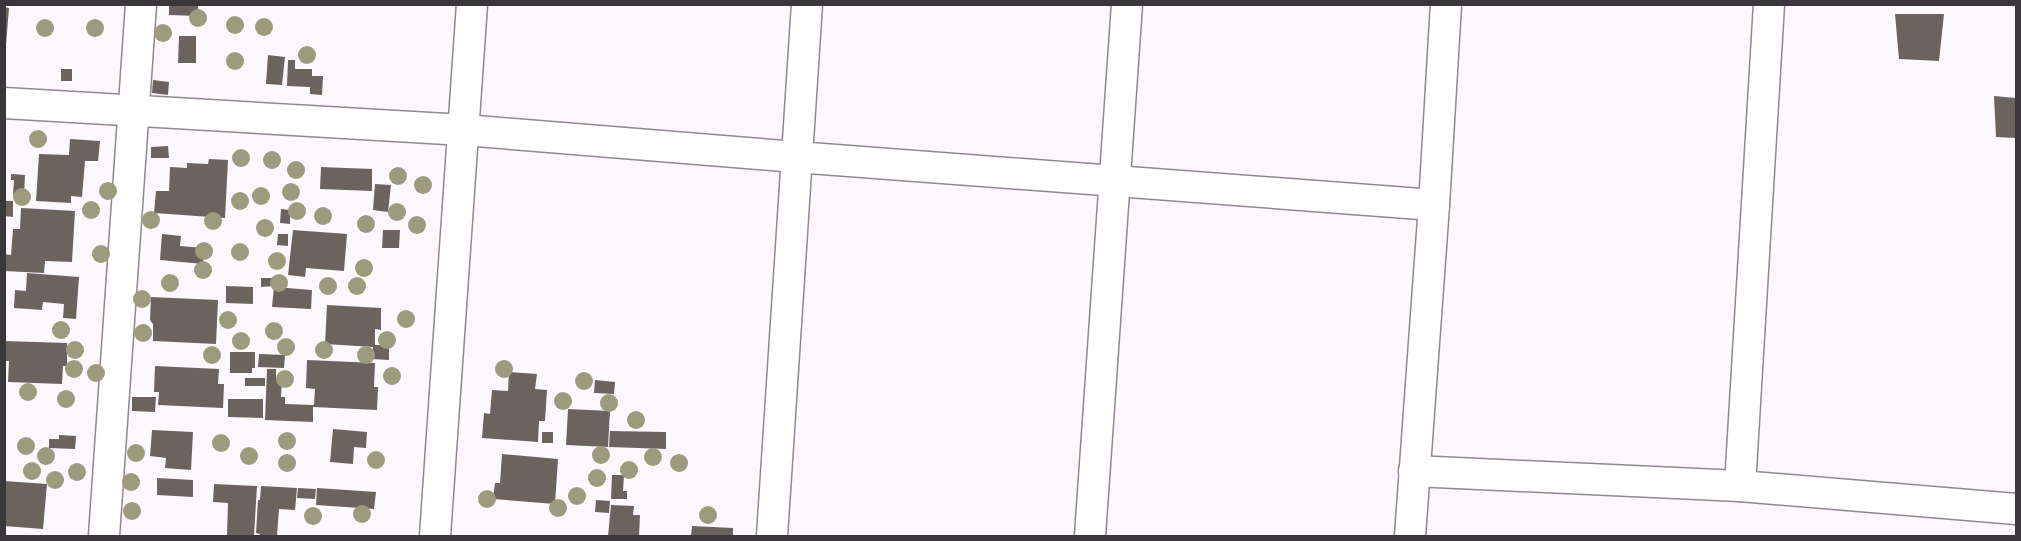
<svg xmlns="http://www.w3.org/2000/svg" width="2021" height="541" font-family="Cabin,sans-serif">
  <rect width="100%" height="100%" fill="#fdf7fe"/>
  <g fill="#6d635e">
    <polygon points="169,4 198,4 198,16 169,15"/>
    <polygon points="4,7 9,8 6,45 4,45"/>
    <polygon points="1895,14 1944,14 1939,61 1899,59"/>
    <polygon points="179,36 196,36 196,63 178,63"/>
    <polygon points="268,55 285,57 282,85 266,84"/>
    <polygon points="288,60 295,60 295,69 312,69 312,76 323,76 322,95 310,94 310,87 287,86"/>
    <rect x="61" y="69" width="11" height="12"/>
    <polygon points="153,80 169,82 168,95 152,93"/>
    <polygon points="1994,96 2016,98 2016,138 1996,137"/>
    <polygon points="70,139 100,141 98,161 85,161 82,197 71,196 71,203 36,201 39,154 69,155"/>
    <polygon points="168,146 169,158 151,158 151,147"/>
    <polygon points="209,159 228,160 225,218 154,213 156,191 169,191 170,167 187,168 187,163 208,164"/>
    <polygon points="321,167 372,169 372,191 320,189"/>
    <polygon points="11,174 25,175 24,195 13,195 14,180 11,180"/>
    <polygon points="375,184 391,185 388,212 373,210"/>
    <polygon points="4,201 13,201 13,217 4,216"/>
    <polygon points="21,208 75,211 72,262 45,261 44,273 4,271 4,254 11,255 13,229 20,229"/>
    <polygon points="281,209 290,210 290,224 280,223"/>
    <polygon points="293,230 347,234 344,271 306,268 305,277 288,275"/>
    <polygon points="383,230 400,230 399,248 382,248"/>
    <polygon points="162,234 181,236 180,246 204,248 203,264 160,260"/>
    <polygon points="278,234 288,234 288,246 277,245"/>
    <polygon points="27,273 79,277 76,319 63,318 64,304 43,302 42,310 14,308 15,290 26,291"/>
    <polygon points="261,278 273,278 273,286 261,287"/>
    <polygon points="226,286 253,287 253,304 226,303"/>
    <polygon points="274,287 312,290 311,309 272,307"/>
    <polygon points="151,297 218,300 216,344 153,341 153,324 150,320"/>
    <polygon points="327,305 381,308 381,330 375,329 375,345 389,345 389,360 372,359 373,347 325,344"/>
    <polygon points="4,341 67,343 67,366 63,366 62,384 8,382 9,361 4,361"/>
    <polygon points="230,352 255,352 255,368 252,368 252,373 230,373"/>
    <polygon points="259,354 285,355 284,368 258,367"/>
    <polygon points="307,360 375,363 374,387 378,387 377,410 313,407 313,422 265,420 267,369 276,369 276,379 282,380 281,397 285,397 285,404 314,405 315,389 306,388"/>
    <polygon points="155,366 219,369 218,384 224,384 223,408 158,405 159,392 154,392"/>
    <polygon points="509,372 537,374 535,389 547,390 545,421 539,421 538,442 482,438 484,413 490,414 492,390 508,391"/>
    <rect x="245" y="378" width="20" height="8"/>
    <polygon points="595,380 615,382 614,394 594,393"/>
    <polygon points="132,397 156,397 155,412 132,411"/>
    <polygon points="228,399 263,399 263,418 228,417"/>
    <polygon points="568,409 610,411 608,447 566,445"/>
    <polygon points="333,429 367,432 366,448 354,447 353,464 330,462"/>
    <polygon points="152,430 193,432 191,470 165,468 166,458 150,456"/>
    <polygon points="610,431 666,432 666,449 609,447"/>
    <rect x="542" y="432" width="11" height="11"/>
    <polygon points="59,435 76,436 75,449 49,448 49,439 59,439"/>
    <polygon points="502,454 558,459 555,504 493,499 495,483 500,483"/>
    <polygon points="612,475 624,475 623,491 627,491 627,499 611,499"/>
    <polygon points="157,478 193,480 193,497 157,495"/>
    <polygon points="4,481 47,484 43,529 4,526"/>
    <polygon points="214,484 257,486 254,536 227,536 228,503 213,502"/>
    <polygon points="261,486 297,488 295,510 279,509 277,536 260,536 260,534 256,533 258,500 260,500"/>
    <polygon points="298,488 316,489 315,499 297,498"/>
    <polygon points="317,488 376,492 374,509 316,505"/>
    <polygon points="596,500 610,501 609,513 595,512"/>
    <polygon points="611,505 634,506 633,515 640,515 639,536 608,536"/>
    <polygon points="692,526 733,528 733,536 691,536"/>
  </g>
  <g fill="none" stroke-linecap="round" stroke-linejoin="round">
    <defs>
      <g id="minor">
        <polyline points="4,103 464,130 796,157 1434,205"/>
        <polyline points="1414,471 1740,486 2016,509"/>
        <polyline points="1740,486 1769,4"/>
        <polyline points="104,536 141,4"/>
        <polyline points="435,536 472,4"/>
        <polyline points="772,536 807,4"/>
        <polyline points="1090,536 1127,4"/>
        <polyline points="1410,536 1434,205 1446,4"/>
      </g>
    </defs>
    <use href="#minor" stroke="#8f8890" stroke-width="33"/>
    <use href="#minor" stroke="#fff" stroke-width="30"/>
  </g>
  <g fill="#9d9b7d">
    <circle cx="198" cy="18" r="9"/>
    <circle cx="235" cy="25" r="9"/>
    <circle cx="264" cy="27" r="9"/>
    <circle cx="45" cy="28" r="9"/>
    <circle cx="95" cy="28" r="9"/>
    <circle cx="163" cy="33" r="9"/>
    <circle cx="307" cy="55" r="9"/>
    <circle cx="235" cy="61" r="9"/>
    <circle cx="38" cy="139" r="9"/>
    <circle cx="241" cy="158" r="9"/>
    <circle cx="272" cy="160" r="9"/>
    <circle cx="296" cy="170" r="9"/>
    <circle cx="398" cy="176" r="9"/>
    <circle cx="423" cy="185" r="9"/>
    <circle cx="108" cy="191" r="9"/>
    <circle cx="291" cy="192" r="9"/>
    <circle cx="261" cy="196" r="9"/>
    <circle cx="22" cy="197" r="9"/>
    <circle cx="240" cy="201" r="9"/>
    <circle cx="91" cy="210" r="9"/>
    <circle cx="297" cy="211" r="9"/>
    <circle cx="397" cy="212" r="9"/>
    <circle cx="323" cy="216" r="9"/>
    <circle cx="151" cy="220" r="9"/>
    <circle cx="213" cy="221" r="9"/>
    <circle cx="366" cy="224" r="9"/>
    <circle cx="417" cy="225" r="9"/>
    <circle cx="265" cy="228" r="9"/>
    <circle cx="204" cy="251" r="9"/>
    <circle cx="240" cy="252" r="9"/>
    <circle cx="101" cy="254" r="9"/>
    <circle cx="277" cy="261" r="9"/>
    <circle cx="364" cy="268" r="9"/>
    <circle cx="203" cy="270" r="9"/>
    <circle cx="170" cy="283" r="9"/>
    <circle cx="279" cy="283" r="9"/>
    <circle cx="328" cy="286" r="9"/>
    <circle cx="357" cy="286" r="9"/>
    <circle cx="142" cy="299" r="9"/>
    <circle cx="406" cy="319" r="9"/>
    <circle cx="228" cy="320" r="9"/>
    <circle cx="61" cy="330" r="9"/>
    <circle cx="274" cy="331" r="9"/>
    <circle cx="143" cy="333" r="9"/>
    <circle cx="387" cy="340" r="9"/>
    <circle cx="241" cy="341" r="9"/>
    <circle cx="286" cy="347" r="9"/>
    <circle cx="75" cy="350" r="9"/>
    <circle cx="324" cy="350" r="9"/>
    <circle cx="212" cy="355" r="9"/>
    <circle cx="366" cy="355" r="9"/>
    <circle cx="74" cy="369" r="9"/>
    <circle cx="504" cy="369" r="9"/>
    <circle cx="96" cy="373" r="9"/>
    <circle cx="392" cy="376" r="9"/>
    <circle cx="285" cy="379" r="9"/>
    <circle cx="584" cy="381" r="9"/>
    <circle cx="28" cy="392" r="9"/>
    <circle cx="66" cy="399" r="9"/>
    <circle cx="563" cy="401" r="9"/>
    <circle cx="609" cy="403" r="9"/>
    <circle cx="636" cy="420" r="9"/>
    <circle cx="287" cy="441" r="9"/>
    <circle cx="221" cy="443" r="9"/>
    <circle cx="26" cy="446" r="9"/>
    <circle cx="136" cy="453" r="9"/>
    <circle cx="601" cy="455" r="9"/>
    <circle cx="46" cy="456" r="9"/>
    <circle cx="249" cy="456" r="9"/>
    <circle cx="653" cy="457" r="9"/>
    <circle cx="376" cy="460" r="9"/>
    <circle cx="287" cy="463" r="9"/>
    <circle cx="679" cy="463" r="9"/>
    <circle cx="629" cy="470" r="9"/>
    <circle cx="32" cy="471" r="9"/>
    <circle cx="77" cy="472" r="9"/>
    <circle cx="597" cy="478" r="9"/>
    <circle cx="55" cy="480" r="9"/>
    <circle cx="131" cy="482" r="9"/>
    <circle cx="577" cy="496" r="9"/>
    <circle cx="487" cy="499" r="9"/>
    <circle cx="558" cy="508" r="9"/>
    <circle cx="132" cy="511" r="9"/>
    <circle cx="362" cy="514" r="9"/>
    <circle cx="708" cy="515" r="9"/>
    <circle cx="313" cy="516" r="9"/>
  </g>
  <rect width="2021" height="541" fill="none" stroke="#3a373b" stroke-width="12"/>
</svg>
